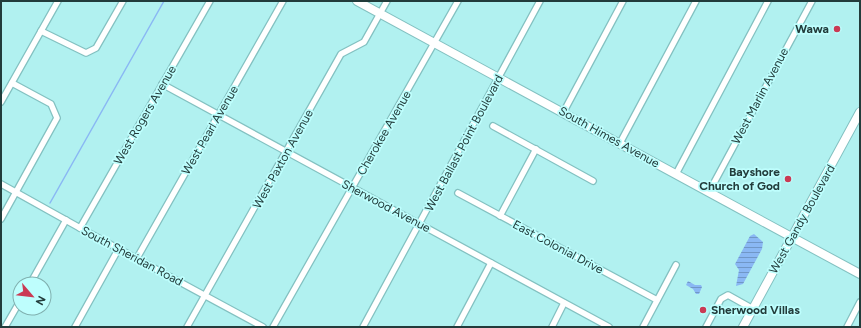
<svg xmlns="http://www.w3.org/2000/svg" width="861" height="328" font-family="Figtree,sans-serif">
  <defs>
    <pattern id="water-rules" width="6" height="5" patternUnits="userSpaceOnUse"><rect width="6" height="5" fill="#8ab8f4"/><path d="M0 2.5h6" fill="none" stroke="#7097c7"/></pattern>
  </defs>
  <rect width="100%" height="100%" fill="#b1f1f0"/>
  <g fill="url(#water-rules)">
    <polygon points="754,234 763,242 762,249 743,284 736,286 739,270 735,264 750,236"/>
    <polygon points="688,281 695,285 701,285 702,287 699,294 696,294 693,289 686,285"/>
  </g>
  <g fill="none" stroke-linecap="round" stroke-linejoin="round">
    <polyline stroke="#8ab8f4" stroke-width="1.5" points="50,203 164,1"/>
    <defs>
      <g id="street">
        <polyline points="41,31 86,53 96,48 123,1"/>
        <polyline points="162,84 609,327"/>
        <polyline points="1,102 58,1"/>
        <polyline points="563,113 623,1"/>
        <polyline points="493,126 593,181"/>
        <polyline points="620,143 696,1"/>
        <polyline points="676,174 768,1"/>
        <polyline points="1,184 80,228 263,327"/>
        <polyline points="709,192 812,1"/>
        <polyline points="458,193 657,300"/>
        <polyline points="500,216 536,149"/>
        <polyline points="1,219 57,118 51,104 12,83"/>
        <polyline points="80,228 210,1"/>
        <polyline points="137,258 283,1"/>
        <polyline points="30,284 66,220"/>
        <polyline points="5,327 20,301"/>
        <polyline points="75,327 119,248"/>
        <polyline points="187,327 341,54 364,42 387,1"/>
        <polyline points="273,327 458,1"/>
        <polyline points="363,327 540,1"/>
        <polyline points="457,327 491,263"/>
        <polyline points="552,327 564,303"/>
        <polyline points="643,327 676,265"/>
        <polyline points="706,327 721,299 728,295 753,309"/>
        <polyline points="847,327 860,302"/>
      </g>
      <g id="secondary">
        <path d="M357 1C526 91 692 184 860 274"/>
        <polyline points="743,327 860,112"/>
      </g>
    </defs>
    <use href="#street" stroke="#83c1c1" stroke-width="8"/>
    <use href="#secondary" stroke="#83c1c1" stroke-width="10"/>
    <use href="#street" stroke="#fff" stroke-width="5.5"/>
    <use href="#secondary" stroke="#fff" stroke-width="8"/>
  </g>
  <g fill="#ca3a54" stroke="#befefd" stroke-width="1.5">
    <circle cx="837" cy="29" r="4"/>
    <circle cx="788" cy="179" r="4"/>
    <circle cx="703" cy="310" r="4"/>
  </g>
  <g text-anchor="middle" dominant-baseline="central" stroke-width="3.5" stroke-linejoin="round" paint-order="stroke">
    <g font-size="12" font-weight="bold" fill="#223c3b" stroke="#befefd" text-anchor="end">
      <text x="829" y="29">Wawa</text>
      <text x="780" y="172">Bayshore<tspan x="780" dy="14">Church of God</tspan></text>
      <text x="711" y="310" text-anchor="start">Sherwood Villas</text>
    </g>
    <g font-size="12" fill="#223c3b" stroke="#befefd">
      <text transform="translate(760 96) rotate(-62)">West Marlin Avenue</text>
      <text transform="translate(145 115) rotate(-60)">West Rogers Avenue</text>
      <text transform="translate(210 130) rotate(-60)">West Pearl Avenue</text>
      <text transform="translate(384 133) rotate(-60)">Cherokee Avenue</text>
      <text transform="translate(609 137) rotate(29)">South Himes Avenue</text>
      <text transform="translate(464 143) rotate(-62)">West Ballast Point Boulevard</text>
      <text transform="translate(283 159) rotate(-61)">West Paxton Avenue</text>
      <text transform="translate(386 206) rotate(28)">Sherwood Avenue</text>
      <text transform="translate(802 219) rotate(-61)">West Gandy Boulevard</text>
      <text transform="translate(558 247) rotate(28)">East Colonial Drive</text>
      <text transform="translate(132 256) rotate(28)">South Sheridan Road</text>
    </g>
  </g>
  <rect width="861" height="328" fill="none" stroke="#223c3b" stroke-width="4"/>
  <g transform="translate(32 296) rotate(118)"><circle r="19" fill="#befefd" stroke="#80b0af"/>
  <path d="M0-3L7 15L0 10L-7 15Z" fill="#ca3a54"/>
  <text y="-6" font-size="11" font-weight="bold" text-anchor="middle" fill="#223c3b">N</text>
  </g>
</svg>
